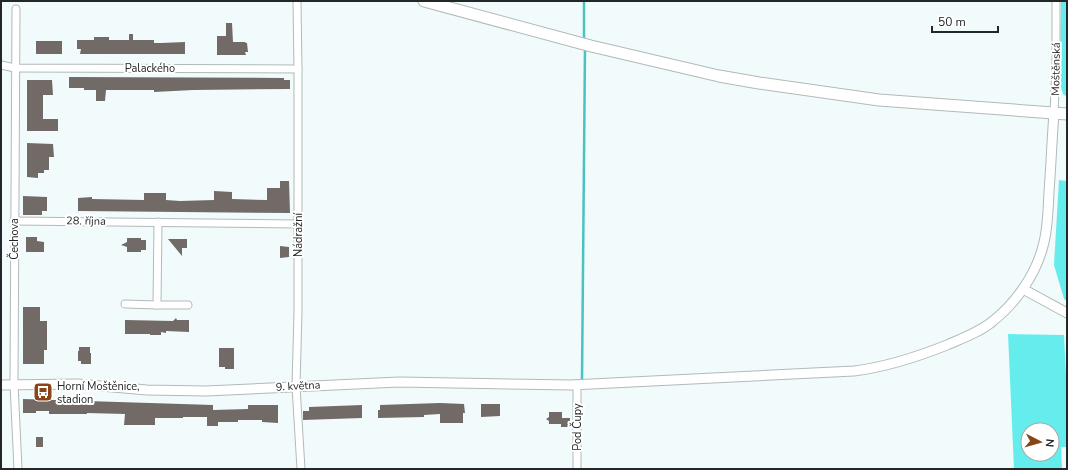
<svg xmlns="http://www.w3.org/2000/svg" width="1068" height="470" font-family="'Nunito Sans',sans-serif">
  <rect width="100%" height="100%" fill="#f1fbfb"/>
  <g fill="#65ecec" fill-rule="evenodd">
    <polygon points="1061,1 1067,1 1067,97 1063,94 1060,84"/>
    <polygon points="1059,180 1067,181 1067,301 1064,299 1054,265"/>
    <path d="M1008 334 1064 335 1067 394V447H1061L1062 469H1014ZM1028 430H1052V454H1028Z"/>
  </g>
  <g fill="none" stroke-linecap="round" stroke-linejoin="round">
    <g stroke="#4cc1c2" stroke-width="2.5">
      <polyline points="584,1 584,41"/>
      <polyline points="582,380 585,48"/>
    </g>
  </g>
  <g fill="#716a67">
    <polygon points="226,23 232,23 233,42 245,42 246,43 247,43 248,52 245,52 246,55 217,55 217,36 226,36"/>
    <polygon points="129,34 133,34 133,40 154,40 154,43 161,43 185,42 185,54 80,54 81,49 77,49 77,40 94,40 94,37 109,37 109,40 129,40"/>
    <rect x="36" y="41" width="26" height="13"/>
    <polygon points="69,77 284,78 284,80 290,80 290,89 193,90 154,92 154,90 106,90 105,101 96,101 96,90 84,90 84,88 69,88"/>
    <polygon points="27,80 52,80 53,95 43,95 43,119 58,119 58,131 27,131"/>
    <polygon points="27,143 53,144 54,157 49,157 49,170 44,170 44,173 38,173 38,178 27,177"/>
    <polygon points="280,181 289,181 290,213 78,211 78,198 92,197 92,199 144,200 144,193 166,193 166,200 180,201 214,200 214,191 232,192 232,199 267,200 267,188 280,188"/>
    <polygon points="23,196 47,197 47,211 42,211 42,215 23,215"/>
    <polygon points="26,237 37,237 37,241 44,242 44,252 26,252"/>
    <polygon points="127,238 141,238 141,240 146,240 146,250 141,250 141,252 127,252 127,247 121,245 127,242"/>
    <polygon points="168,239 187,239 187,248 182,248 182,256"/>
    <polygon points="280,246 289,247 289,257 280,258"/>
    <polygon points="23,307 40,307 40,321 47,321 47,350 44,350 44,364 23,364"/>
    <polygon points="176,318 177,320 189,320 189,332 166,331 166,333 161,332 161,335 150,335 150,334 125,334 125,320 173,321"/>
    <polygon points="79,347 90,347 90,353 91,353 91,364 81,364 81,361 78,361 78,351 79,351"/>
    <polygon points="219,348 234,348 234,369 225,369 225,367 219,367"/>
    <polygon points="23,399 213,405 213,410 248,409 248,405 278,405 278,423 262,422 262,420 238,420 238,422 218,422 218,426 207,426 207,417 183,417 183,418 155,418 155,425 124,425 125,414 87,413 87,414 49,414 49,411 36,411 36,413 23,413"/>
    <polygon points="440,403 464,404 465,413 463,413 463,423 440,423 440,414 424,415 424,417 378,418 378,410 380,410 380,405"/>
    <polygon points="481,404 500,404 500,416 481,417"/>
    <polygon points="362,405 362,418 303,420 303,411 309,411 309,407"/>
    <polygon points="549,412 562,412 562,418 570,418 570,427 561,427 561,424 549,424 549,421 546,419 549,417"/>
    <rect x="36" y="437" width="7" height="10"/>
  </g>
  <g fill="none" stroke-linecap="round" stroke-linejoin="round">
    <defs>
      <g id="minor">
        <polyline points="297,1 298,69 298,312 296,386 301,469"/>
        <polyline points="16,9 14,384 18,469"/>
        <polyline points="1,65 15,68 298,69"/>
        <polyline points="1054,113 1056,64 1056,1"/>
        <polyline points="14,221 298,224"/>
        <polyline points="158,222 157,305 188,305"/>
        <polyline points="125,304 157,305"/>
        <polyline points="577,469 577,384"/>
      </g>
      <g id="tertiary">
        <polyline points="1023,289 1067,313"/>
        <path d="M1 385 78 384 147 390 206 391 399 382 571 385 854 371C886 367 917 357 947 345 963 338 980 332 993 321 1016 303 1036 274 1043 246 1048 229 1048 210 1049 192 1051 165 1052 139 1054 113"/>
      </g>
      <polyline id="primary" points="424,1 591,46 719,76 759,83 879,100 1067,114"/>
    </defs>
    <use href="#minor" stroke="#b1bab9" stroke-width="9"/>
    <use href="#tertiary" stroke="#b1bab9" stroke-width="11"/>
    <use href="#primary" stroke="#b1bab9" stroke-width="13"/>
    <use href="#minor" stroke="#fff" stroke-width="7"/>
    <use href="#tertiary" stroke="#fff" stroke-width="9"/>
    <use href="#primary" stroke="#fff" stroke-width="11"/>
  </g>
  <defs>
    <symbol id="bus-square" viewBox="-11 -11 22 22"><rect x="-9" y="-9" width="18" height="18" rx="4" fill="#894519" stroke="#fff"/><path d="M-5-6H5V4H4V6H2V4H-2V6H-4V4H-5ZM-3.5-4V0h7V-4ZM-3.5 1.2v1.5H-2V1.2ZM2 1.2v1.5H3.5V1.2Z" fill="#fff"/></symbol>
  </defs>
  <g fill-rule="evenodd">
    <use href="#bus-square" x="32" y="381" width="22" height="22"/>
  </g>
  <g text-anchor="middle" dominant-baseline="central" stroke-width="4" stroke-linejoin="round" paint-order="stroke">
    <g font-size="11" fill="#242727" stroke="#fff">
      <text x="150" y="68">Palackého</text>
      <text transform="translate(1056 69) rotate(-89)">Moštěnská</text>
      <text transform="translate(86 221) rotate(1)">28. října</text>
      <text transform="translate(298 235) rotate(-90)">Nádražní</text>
      <text transform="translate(14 239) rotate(-90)">Čechova</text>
      <text transform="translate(298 386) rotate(-3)">9. května</text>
      <text transform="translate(577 427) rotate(-90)">Pod Čupy</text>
    </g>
    <g font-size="11" fill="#242727" stroke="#fff" text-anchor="start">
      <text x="57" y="386">Horní Moštěnice,<tspan x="57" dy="13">stadion</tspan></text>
    </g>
  </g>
  <rect width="1068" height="470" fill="none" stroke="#242727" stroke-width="4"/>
  <g transform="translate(1040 442) rotate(96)"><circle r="19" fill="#ffffff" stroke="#a7a9a9"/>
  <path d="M0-3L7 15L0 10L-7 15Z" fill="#894519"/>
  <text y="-6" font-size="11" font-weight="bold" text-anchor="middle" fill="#242727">N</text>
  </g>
  <path d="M932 26v6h66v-6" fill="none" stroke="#242727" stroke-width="2"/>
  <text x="938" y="26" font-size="12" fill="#242727" stroke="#ffffff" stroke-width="3" paint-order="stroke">50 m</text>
</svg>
